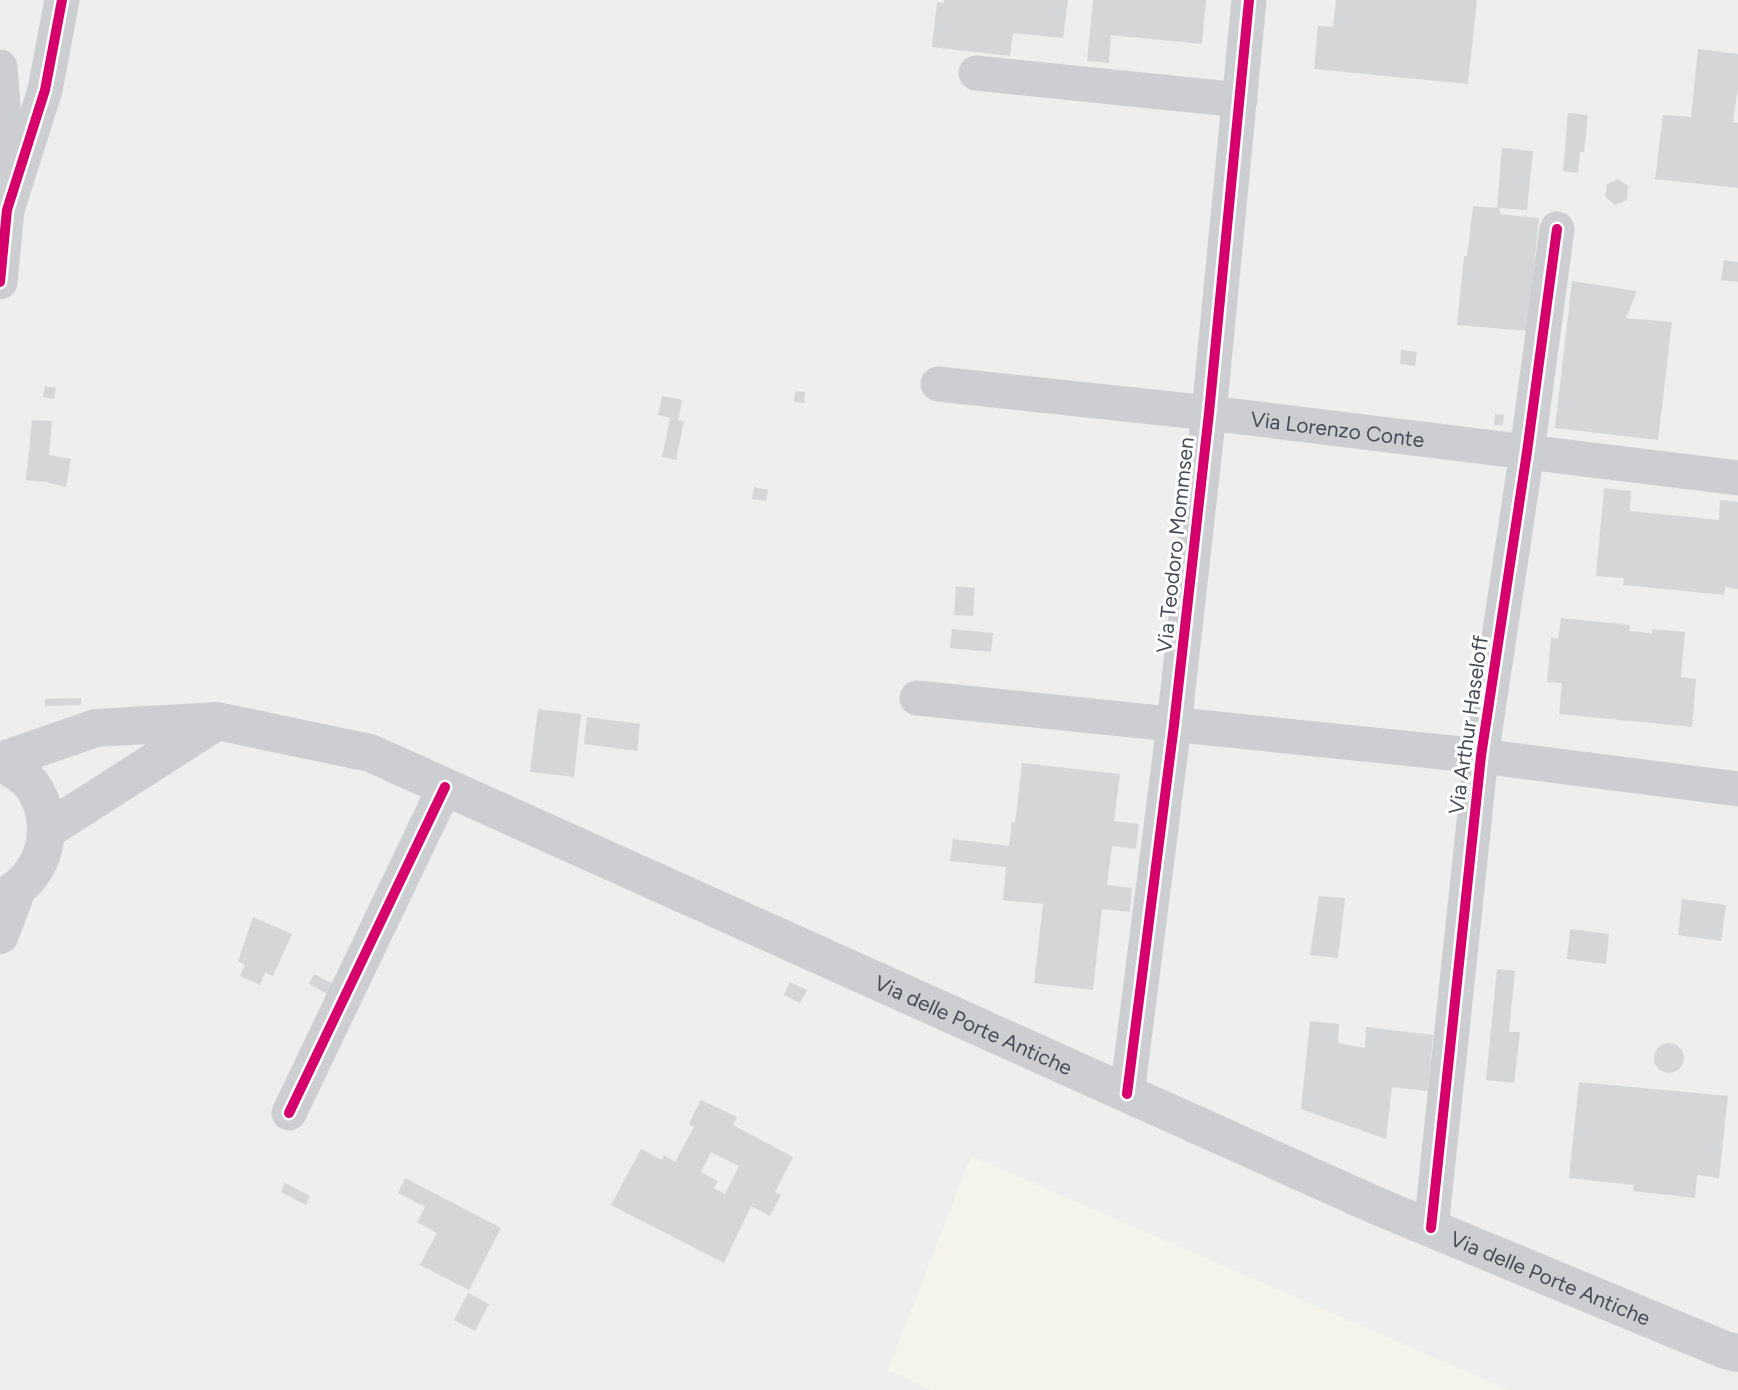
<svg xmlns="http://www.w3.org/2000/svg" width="1738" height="1390" font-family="Figtree,sans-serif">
  <rect width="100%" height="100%" fill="#eee"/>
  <polygon fill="#f4f4ea" points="971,1156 1408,1346 1509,1390 931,1390 888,1370"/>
  <g fill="#d5d6d8" fill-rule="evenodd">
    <polygon points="944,0 1068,0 1063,38 1013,33 1010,56 932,47 937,2 944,3"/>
    <polygon points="1093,0 1206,0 1202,44 1111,35 1109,63 1087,61"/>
    <polygon points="1336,0 1477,0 1468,84 1314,69 1318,26 1333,27"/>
    <polygon points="1698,49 1738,54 1738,88 1733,122 1738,123 1738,188 1655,179 1663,115 1691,117"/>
    <polygon points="1568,113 1588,115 1584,152 1580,152 1578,173 1563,171"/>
    <polygon points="1502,148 1533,151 1527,210 1500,208 1500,214 1539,218 1528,331 1457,325 1464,256 1467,256 1473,206 1497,208"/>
    <polygon points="1618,179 1628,186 1627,200 1615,205 1605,197 1607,184"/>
    <polygon points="1724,260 1738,262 1738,282 1721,280"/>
    <polygon points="1572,281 1637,291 1626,318 1672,322 1658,440 1555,428"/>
    <polygon points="1401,350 1417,352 1415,366 1400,364"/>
    <polygon points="45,386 56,388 54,399 43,397"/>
    <polygon points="795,391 805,392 804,403 794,402"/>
    <polygon points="662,396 682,400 678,420 684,421 676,460 662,457 670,418 658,415"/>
    <polygon points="1495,414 1504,415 1503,425 1494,425"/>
    <polygon points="32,420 52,421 49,455 71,459 66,487 46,482 26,480"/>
    <polygon points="754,487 768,490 766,501 752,499"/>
    <polygon points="1604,488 1631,491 1630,511 1719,520 1720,500 1738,502 1738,589 1725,587 1724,595 1623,585 1624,578 1596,576"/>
    <polygon points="956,586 975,588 973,616 954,615"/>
    <polygon points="1561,618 1630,625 1629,631 1652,633 1653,629 1685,632 1681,677 1696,679 1692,727 1559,714 1562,683 1547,682 1551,638 1558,639"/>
    <polygon points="952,629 993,633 991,652 950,648"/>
    <polygon points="81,698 81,705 45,706 45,699"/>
    <polygon points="538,709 581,714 574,777 530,772"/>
    <polygon points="587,717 640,724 637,751 584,744"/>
    <polygon points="1022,763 1120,774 1114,821 1139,824 1136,849 1112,846 1107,885 1132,888 1130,912 1102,909 1093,990 1034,983 1043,904 1003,900 1006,867 950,861 953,839 1009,846 1012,822 1015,823"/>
    <polygon points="1319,896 1345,898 1338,958 1310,955"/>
    <polygon points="1682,899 1726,905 1721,941 1678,935"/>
    <polygon points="253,917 292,934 273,976 265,973 260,985 240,976 245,965 238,961"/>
    <polygon points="1570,929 1609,934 1606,964 1567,959"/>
    <polygon points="1497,969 1515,971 1509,1032 1520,1032 1514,1083 1486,1080"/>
    <polygon points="314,974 333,984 328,994 309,984"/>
    <polygon points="790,982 807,990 800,1003 784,995"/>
    <polygon points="1310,1021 1339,1024 1338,1043 1365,1048 1366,1027 1433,1035 1428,1091 1392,1087 1386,1139 1301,1109"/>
    <circle cx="1669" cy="1058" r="15"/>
    <polygon points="1579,1082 1728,1096 1719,1178 1697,1175 1695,1198 1633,1191 1634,1185 1569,1178"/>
    <path d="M701 1100 737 1117 733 1125 793 1157 775 1192 781 1195 770 1216 751 1206 724 1263 611 1205 641 1149 662 1160 664 1155 675 1162 694 1127 689 1124ZM711 1152 739 1166 725 1194 714 1188 718 1181 701 1172Z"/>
    <polygon points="405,1178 501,1228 469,1290 420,1265 437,1233 417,1222 425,1207 398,1193"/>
    <polygon points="285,1183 310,1196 306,1205 281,1192"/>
    <polygon points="468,1293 489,1304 475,1331 454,1320"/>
  </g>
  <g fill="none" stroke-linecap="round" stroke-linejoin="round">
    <g stroke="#ccced1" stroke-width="35">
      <polyline points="0,67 9,182"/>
      <polyline points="976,73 1240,100"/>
      <polyline points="0,282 7,210 45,90 62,0"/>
      <path id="s1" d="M938 384 1209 413 1738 478"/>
      <polyline points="917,698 1481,756 1738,789"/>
      <polyline points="1127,1094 1174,725 1209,413 1249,0"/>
      <polyline points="289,1113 445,787"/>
      <polyline points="1431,1228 1481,756 1527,452 1557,229"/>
    </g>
    <g stroke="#cdced1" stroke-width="38">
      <path id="s2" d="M0 761 96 728 217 721 370 753 1377 1206 1725 1350 1738 1353"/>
      <path d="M0 762C11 768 23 774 31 784 60 823 45 880 0 898"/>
      <polyline points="47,830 216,722"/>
      <polyline points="0,935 17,889"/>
    </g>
    <defs>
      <g id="cycleway">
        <polyline points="0,282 7,210 45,90 62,0"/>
        <polyline points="1127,1094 1174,725 1209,413 1249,0"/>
        <polyline points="289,1113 445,787"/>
        <polyline points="1431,1228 1481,756 1527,452 1557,229"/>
      </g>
    </defs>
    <use href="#cycleway" stroke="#fff" stroke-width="15"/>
    <use href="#cycleway" stroke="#d6006c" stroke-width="10"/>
  </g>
  <g text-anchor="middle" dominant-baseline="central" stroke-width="6" stroke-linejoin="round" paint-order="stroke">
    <g font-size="21" fill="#474d58" stroke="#fff">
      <text stroke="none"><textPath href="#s1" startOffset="402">Via Lorenzo Conte</textPath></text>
      <text transform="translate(1175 545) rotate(-84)">Via Teodoro Mommsen</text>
      <text transform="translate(1468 725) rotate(-82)">Via Arthur Haseloff</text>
      <text stroke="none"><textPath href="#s2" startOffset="1041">Via delle Porte Antiche</textPath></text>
      <text stroke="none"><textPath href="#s2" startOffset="1671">Via delle Porte Antiche</textPath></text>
    </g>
  </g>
</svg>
